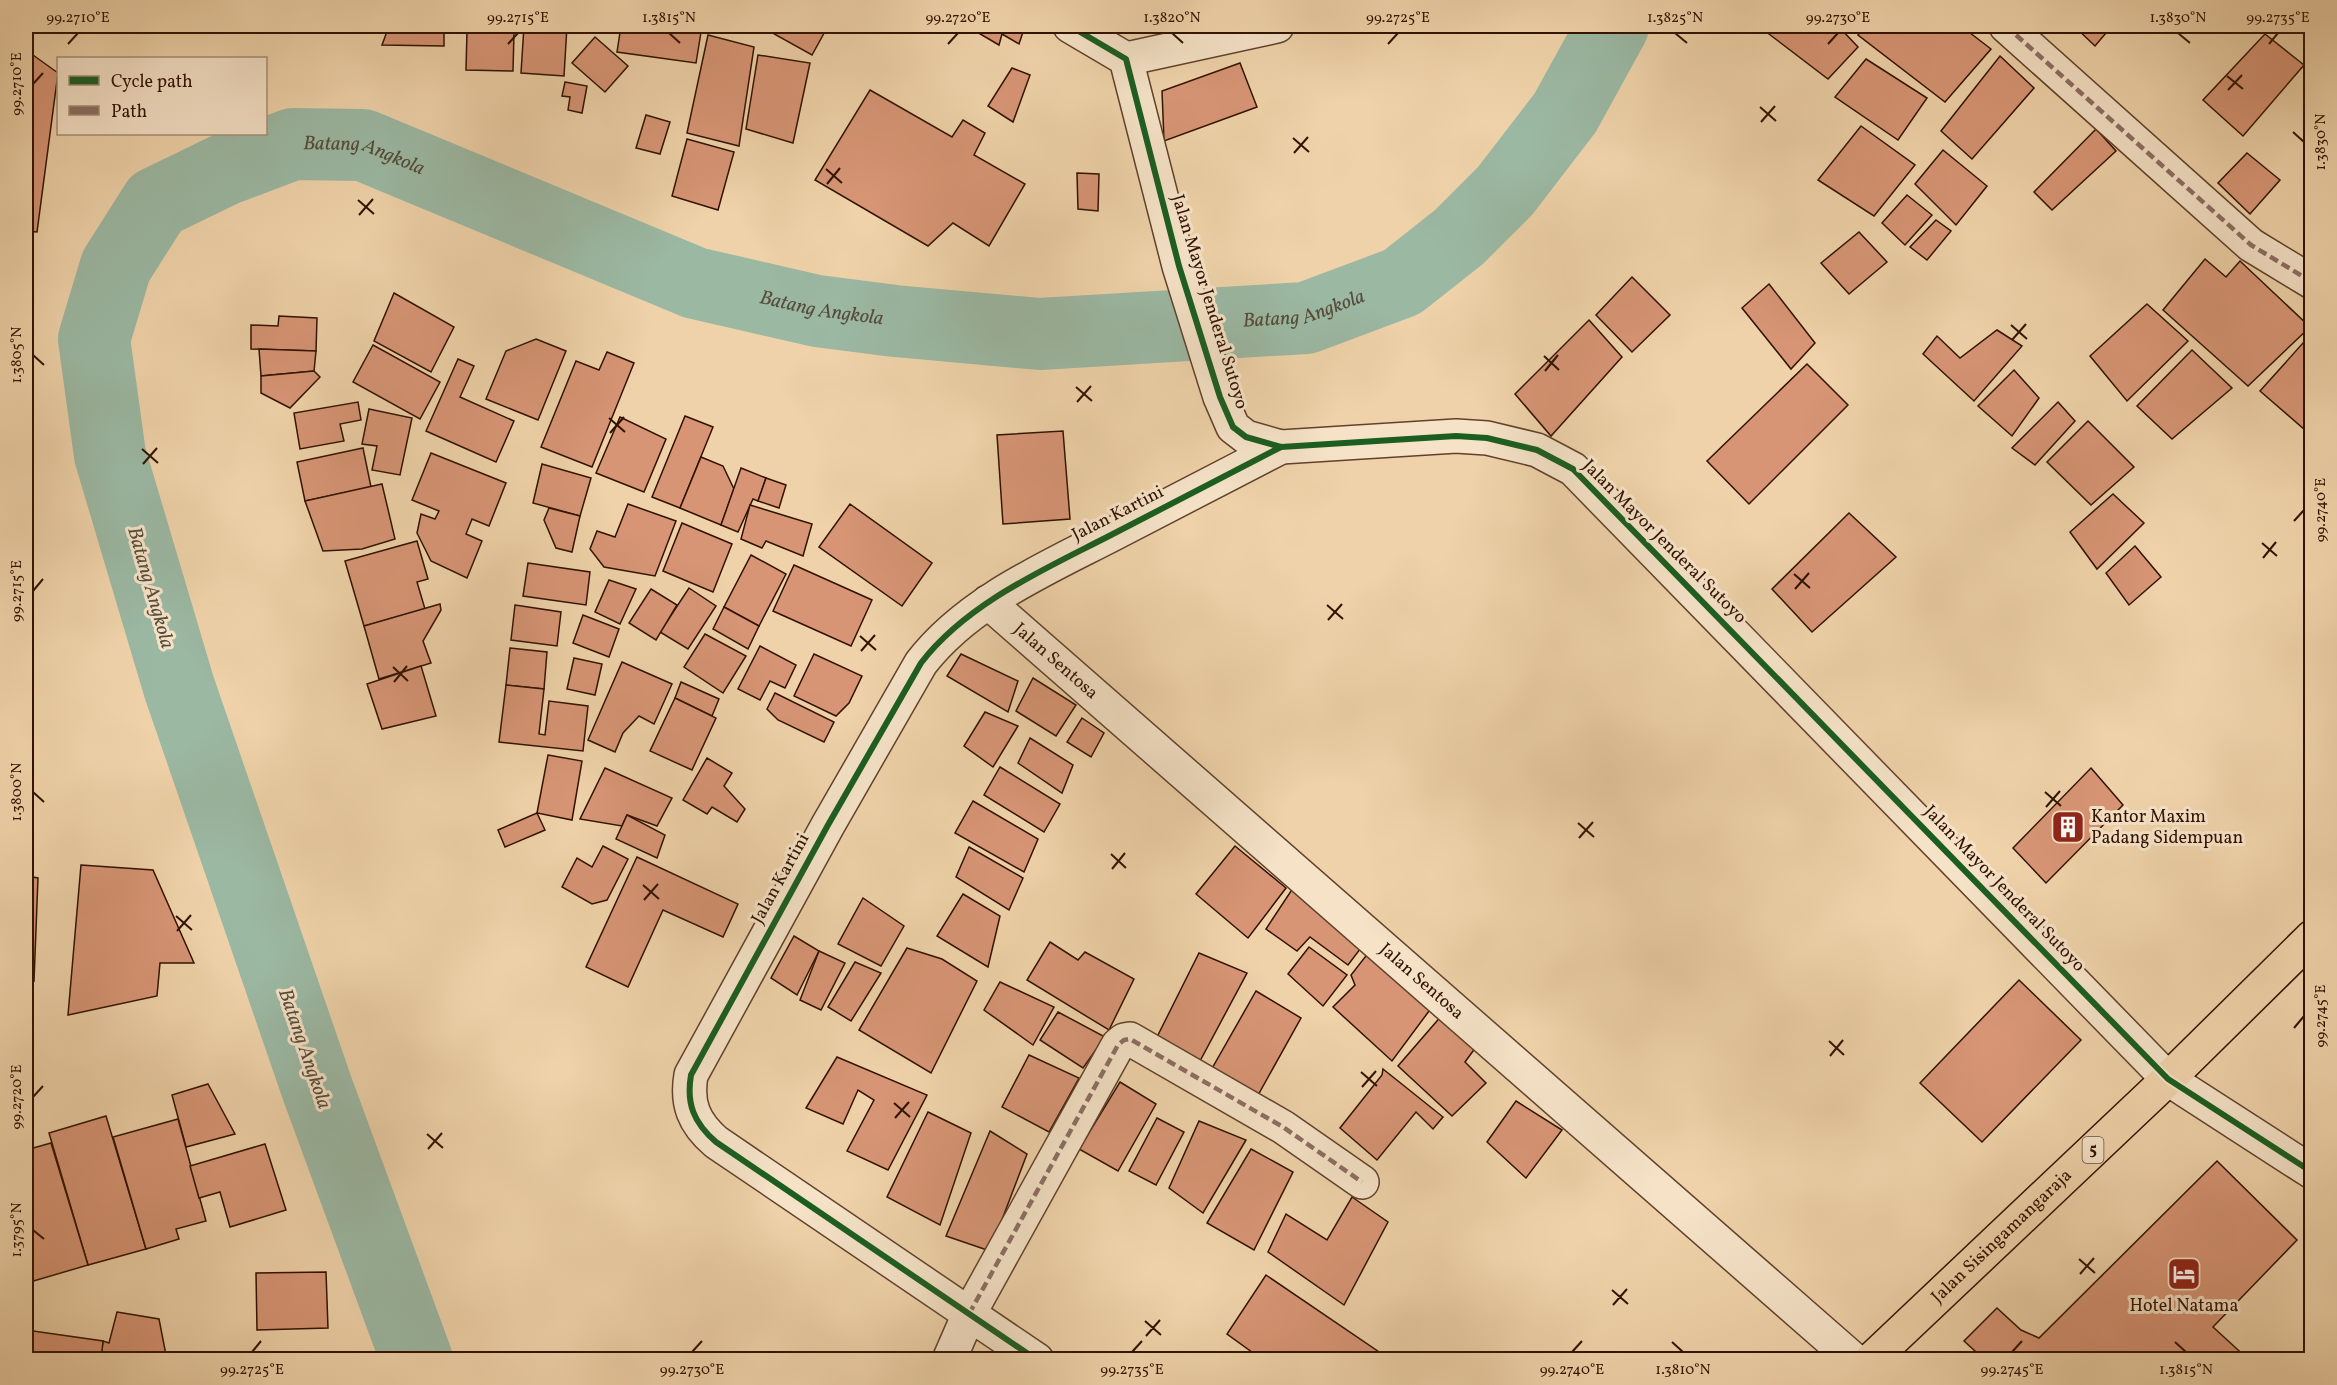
<svg xmlns="http://www.w3.org/2000/svg" width="2337" height="1385" font-family="Vollkorn,serif">
  <rect width="100%" height="100%" fill="#efd2a9"/>
  <filter id="stains"><feTurbulence type="fractalNoise" baseFrequency=".00333" numOctaves="4"/><feColorMatrix values="0 0 0 0 .2 0 0 0 0 .09 0 0 0 0 .02 0 0 0 .5 -.17"/></filter>
  <radialGradient id="worn" r=".72"><stop offset=".6" stop-color="#630" stop-opacity="0"/><stop offset="1" stop-color="#630" stop-opacity=".3"/></radialGradient>
  <g fill="none" stroke-linecap="round" stroke-linejoin="round">
    <path stroke="#9bb8a3" stroke-width="72" id="s1" d="M417 1360 317 1088 179 687 110 455 94 339 116 266 156 203 224 170 293 144 363 145 695 283 817 311 895 321 1040 334 1306 318 1402 282 1459 237 1505 191 1565 113 1613 26"/>
  </g>
  <g fill="#d79575" stroke="#311201" stroke-width="1.5">
    <polygon points="389,26 444,26 444,46 382,45"/>
    <polygon points="524,26 567,26 564,76 521,73"/>
    <polygon points="621,26 702,26 696,63 617,52"/>
    <polygon points="760,26 828,26 812,55"/>
    <polygon points="977,26 1025,26 1019,44 1002,34 999,45 975,31"/>
    <polygon points="1770,26 1842,26 1840,28 1858,47 1828,79 1765,31"/>
    <polygon points="1864,26 1961,26 1991,49 1945,102 1858,35"/>
    <polygon points="2074,26 2112,26 2095,46"/>
    <polygon points="467,30 514,32 513,71 466,70"/>
    <polygon points="2265,34 2304,65 2243,136 2203,100"/>
    <polygon points="708,35 754,47 739,146 687,133"/>
    <polygon points="595,37 628,66 605,92 572,63"/>
    <polygon points="26,50 58,73 37,232 26,231"/>
    <polygon points="758,55 810,63 793,143 746,129"/>
    <polygon points="2000,56 2034,88 1972,159 1941,131"/>
    <polygon points="1866,59 1927,98 1898,140 1835,97"/>
    <polygon points="1240,63 1257,107 1164,141 1162,91"/>
    <polygon points="1012,68 1030,75 1013,122 988,106"/>
    <polygon points="565,82 587,86 582,113 568,110 570,97 562,96"/>
    <polygon points="870,90 952,137 963,120 985,133 974,155 1025,184 989,246 953,223 928,246 815,180"/>
    <polygon points="646,115 670,122 660,154 636,148"/>
    <polygon points="1861,126 1915,165 1874,216 1818,180"/>
    <polygon points="2096,129 2116,151 2052,210 2034,192"/>
    <polygon points="687,139 734,152 718,210 672,196"/>
    <polygon points="1943,150 1987,186 1956,225 1915,184"/>
    <polygon points="2247,153 2280,180 2250,214 2218,183"/>
    <polygon points="1077,173 1099,174 1098,211 1078,209"/>
    <polygon points="1907,195 1932,215 1905,245 1882,223"/>
    <polygon points="1936,220 1951,231 1927,260 1910,247"/>
    <polygon points="1859,232 1887,262 1849,294 1821,263"/>
    <polygon points="2205,259 2226,277 2240,261 2310,327 2248,386 2163,310"/>
    <polygon points="1632,277 1670,315 1632,352 1596,315"/>
    <polygon points="1769,284 1815,343 1791,369 1742,308"/>
    <polygon points="394,293 454,327 431,372 374,341"/>
    <polygon points="2147,304 2188,341 2127,401 2090,356"/>
    <polygon points="279,316 317,318 316,351 251,349 251,325 278,326"/>
    <polygon points="1589,320 1622,357 1551,436 1515,394"/>
    <polygon points="1997,330 2022,346 1974,401 1923,354 1937,336 1960,358"/>
    <polygon points="2312,333 2312,436 2260,391"/>
    <polygon points="536,339 566,351 538,420 486,399 506,351"/>
    <polygon points="373,345 440,382 420,419 353,382"/>
    <polygon points="259,349 316,351 314,371 261,376"/>
    <polygon points="2192,350 2232,388 2172,439 2137,406"/>
    <polygon points="607,352 634,363 592,467 541,447 576,361 599,370"/>
    <polygon points="458,359 474,366 460,397 514,421 496,462 426,431"/>
    <polygon points="1807,364 1848,405 1749,504 1707,461"/>
    <polygon points="2014,370 2039,398 2012,436 1978,406"/>
    <polygon points="314,371 320,377 290,408 261,393 261,376"/>
    <polygon points="358,402 361,420 340,424 344,441 300,449 294,413"/>
    <polygon points="2058,402 2075,421 2035,465 2012,448"/>
    <polygon points="369,409 412,418 400,475 372,470 377,446 362,444"/>
    <polygon points="685,416 713,427 680,508 652,497"/>
    <polygon points="620,417 666,439 644,492 596,473"/>
    <polygon points="2088,421 2134,467 2091,505 2047,462"/>
    <polygon points="1063,431 1070,519 1003,524 997,435"/>
    <polygon points="363,448 371,487 305,501 297,462"/>
    <polygon points="431,453 506,483 489,526 472,519 466,534 482,541 467,578 431,561 417,533 421,514 435,519 439,511 412,500"/>
    <polygon points="701,457 723,466 734,489 721,525 680,508"/>
    <polygon points="542,464 591,478 580,516 533,503"/>
    <polygon points="741,468 766,478 758,501 753,499 738,532 721,525"/>
    <polygon points="766,478 786,485 779,508 758,501"/>
    <polygon points="382,484 395,539 362,549 323,551 305,501"/>
    <polygon points="2113,494 2144,523 2097,569 2070,532"/>
    <polygon points="628,504 676,521 655,576 604,567 590,549 597,531 615,537"/>
    <polygon points="850,504 932,563 902,606 819,547"/>
    <polygon points="750,505 812,524 803,556 766,541 762,548 741,539"/>
    <polygon points="549,508 580,516 572,552 556,548 544,520"/>
    <polygon points="1849,513 1896,557 1812,632 1772,589"/>
    <polygon points="682,523 732,544 713,592 663,571"/>
    <polygon points="417,541 428,579 417,582 425,609 364,626 345,561"/>
    <polygon points="2135,546 2161,577 2129,605 2106,573"/>
    <polygon points="751,555 786,574 759,626 724,607"/>
    <polygon points="528,563 590,572 586,605 523,596"/>
    <polygon points="794,565 872,600 851,646 773,611"/>
    <polygon points="609,580 636,589 620,624 595,612"/>
    <polygon points="689,588 716,606 688,649 660,632"/>
    <polygon points="651,589 677,605 656,640 629,623"/>
    <polygon points="440,604 441,610 423,641 431,663 379,679 364,626"/>
    <polygon points="515,605 561,612 557,646 511,640"/>
    <polygon points="724,607 759,626 748,649 713,629"/>
    <polygon points="583,615 619,629 609,657 573,643"/>
    <polygon points="705,634 746,656 723,693 684,667"/>
    <polygon points="760,646 796,665 785,688 770,681 760,700 738,689"/>
    <polygon points="510,648 547,652 544,689 506,685"/>
    <polygon points="814,654 862,676 849,703 836,716 794,696"/>
    <polygon points="961,654 1018,681 1008,712 947,676"/>
    <polygon points="574,658 602,664 595,695 567,689"/>
    <polygon points="622,662 672,684 654,724 639,716 623,733 615,752 588,740"/>
    <polygon points="421,666 436,716 382,729 367,684"/>
    <polygon points="1033,678 1076,705 1056,736 1016,711"/>
    <polygon points="681,682 719,699 712,716 675,698"/>
    <polygon points="506,685 544,689 539,734 545,735 549,701 588,706 583,751 499,742"/>
    <polygon points="775,693 834,722 824,742 778,720 767,709"/>
    <polygon points="675,698 716,718 692,770 650,751"/>
    <polygon points="985,712 1018,726 993,767 964,746"/>
    <polygon points="1082,718 1104,733 1091,757 1067,742"/>
    <polygon points="1030,738 1073,765 1062,793 1018,763"/>
    <polygon points="548,755 582,761 572,820 537,813"/>
    <polygon points="707,758 732,773 724,786 745,809 737,822 712,807 707,814 683,800"/>
    <polygon points="1000,767 1060,804 1044,832 984,795"/>
    <polygon points="605,768 672,798 657,826 627,815 622,826 580,819"/>
    <polygon points="2091,768 2123,805 2046,883 2013,848"/>
    <polygon points="973,801 1038,839 1024,872 955,833"/>
    <polygon points="537,813 545,830 505,847 498,830"/>
    <polygon points="627,815 665,835 657,858 616,839"/>
    <polygon points="603,846 628,859 607,900 592,904 562,887 577,858 592,867"/>
    <polygon points="1235,846 1286,888 1248,938 1196,894"/>
    <polygon points="969,847 1023,878 1009,910 956,877"/>
    <polygon points="637,857 738,904 723,937 663,910 628,987 586,967"/>
    <polygon points="81,865 153,870 194,963 160,963 157,996 68,1015"/>
    <polygon points="26,876 38,878 34,981 26,979"/>
    <polygon points="1293,888 1364,944 1348,965 1310,937 1297,951 1266,929"/>
    <polygon points="963,894 1000,916 988,967 937,936"/>
    <polygon points="863,898 904,926 881,966 838,944"/>
    <polygon points="794,936 819,951 797,995 771,978"/>
    <polygon points="1050,942 1078,960 1085,952 1134,979 1109,1030 1027,980"/>
    <polygon points="1309,947 1347,975 1323,1006 1288,974"/>
    <polygon points="907,948 942,959 977,981 931,1073 859,1030"/>
    <polygon points="819,951 845,963 821,1010 800,1000"/>
    <polygon points="1369,952 1432,1007 1392,1061 1333,1007 1355,985 1351,975"/>
    <polygon points="1199,953 1247,973 1200,1061 1157,1037"/>
    <polygon points="855,962 881,973 851,1021 828,1007"/>
    <polygon points="2019,980 2081,1040 1982,1142 1920,1083"/>
    <polygon points="1000,982 1054,1007 1033,1045 984,1010"/>
    <polygon points="1256,991 1301,1018 1257,1097 1210,1072"/>
    <polygon points="1058,1012 1105,1037 1083,1068 1040,1040"/>
    <polygon points="1443,1014 1476,1047 1465,1062 1486,1083 1452,1116 1398,1066"/>
    <polygon points="26,1031 31,1032 29,1057 26,1057"/>
    <polygon points="1029,1055 1079,1078 1049,1132 1002,1107"/>
    <polygon points="837,1057 927,1095 888,1170 847,1151 874,1100 858,1090 843,1124 806,1108"/>
    <polygon points="1383,1069 1443,1117 1433,1129 1416,1112 1377,1160 1340,1128 1382,1075"/>
    <polygon points="1120,1082 1156,1104 1118,1171 1079,1149"/>
    <polygon points="208,1084 235,1134 186,1147 172,1095"/>
    <polygon points="1516,1101 1562,1130 1526,1178 1487,1142"/>
    <polygon points="928,1112 971,1133 940,1225 887,1197"/>
    <polygon points="106,1116 146,1249 88,1265 49,1133"/>
    <polygon points="1157,1118 1184,1132 1156,1185 1129,1171"/>
    <polygon points="178,1119 206,1221 176,1229 179,1239 146,1249 113,1137"/>
    <polygon points="1199,1121 1246,1140 1203,1213 1169,1188"/>
    <polygon points="990,1131 1027,1154 990,1251 946,1236"/>
    <polygon points="51,1143 88,1265 30,1282 26,1266 26,1150"/>
    <polygon points="265,1144 286,1210 230,1227 220,1192 199,1198 190,1166"/>
    <polygon points="1251,1149 1293,1172 1254,1250 1207,1223"/>
    <polygon points="2217,1161 2297,1240 2213,1327 2249,1360 1985,1360 1964,1341 1997,1308 2021,1330 2039,1338"/>
    <polygon points="1352,1197 1388,1222 1344,1305 1268,1252 1286,1214 1327,1240"/>
    <polygon points="326,1272 328,1328 257,1330 256,1273"/>
    <polygon points="1266,1275 1382,1354 1378,1360 1263,1360 1227,1334"/>
    <polygon points="117,1312 159,1319 167,1360 101,1360 103,1341 109,1343"/>
    <polygon points="26,1330 103,1341 101,1360 26,1360"/>
  </g>
  <g fill="none" stroke-linecap="round" stroke-linejoin="round">
    <defs>
      <g id="minor">
        <polyline points="1070,26 1126,59 1179,266 1220,397 1233,427 1246,437 1281,447 1456,436 1487,438 1537,450 1573,469 2168,1079 2312,1172"/>
        <polyline points="2006,26 2251,245 2312,282"/>
        <polyline points="1126,59 1277,26"/>
        <path id="s2" d="M988 602 1854 1360"/>
        <polyline points="949,1360 969,1314 1118,1045 1124,1040 1130,1039 1283,1127 1362,1182"/>
        <path d="M1037 1360 716 1142C694 1123 686 1104 691 1075L828 825 921 663C967 603 1045 569 1111 535 1168 505 1225 476 1281 447"/>
      </g>
      <g id="trunk">
        <path id="s3" d="M1871 1360 2168 1079 2312 937"/>
      </g>
    </defs>
    <use href="#minor" stroke="#60422b" stroke-width="36"/>
    <use href="#trunk" stroke="#311201" stroke-width="36"/>
    <use href="#minor" stroke="#f5e2c7" stroke-width="33"/>
    <use href="#trunk" stroke="#efd2a9" stroke-width="33"/>
    <g stroke="#8d6e63" stroke-width="4.5" stroke-dasharray="9 4.5" stroke-linecap="butt">
      <polyline points="2006,26 2251,245 2312,282"/>
      <polyline points="969,1314 1118,1045 1124,1040 1130,1039 1283,1127 1362,1182"/>
    </g>
    <defs>
      <g id="cycleway">
        <polyline points="1070,26 1126,59 1179,266 1220,397 1233,427 1246,437 1281,447 1456,436 1487,438 1537,450 1573,469 2168,1079 2312,1172"/>
        <path d="M1037 1360 716 1142C694 1123 686 1104 691 1075L828 825 921 663C967 603 1045 569 1111 535 1168 505 1225 476 1281 447"/>
      </g>
    </defs>
    <use href="#cycleway" stroke="#f5e2c7" stroke-width="10"/>
    <use href="#cycleway" stroke="#1b5e20" stroke-width="6"/>
  </g>
  <path fill="none" stroke="#311201" stroke-width="2" d="M669 33 680 43M1172 33 1183 43M1675 33 1687 43M2178 33 2190 43M68 44 78 33M508 44 518 33M948 44 958 33M1388 44 1398 33M1828 44 1838 33M2269 44 2278 33M2227 76 2243 89M33 84 43 73M2228 90 2242 75M1760 107 1776 121M1761 122 1775 106M2293 132 2304 142M1293 138 1309 152M1294 153 1308 137M826 169 842 183M827 184 840 168M358 200 374 214M359 215 373 199M2011 325 2027 339M2012 340 2026 324M33 355 44 365M1544 356 1559 370M1545 371 1558 355M1076 387 1092 401M1077 402 1091 386M609 418 625 432M610 433 624 417M142 449 158 463M143 464 157 448M2294 521 2304 510M2262 543 2277 556M2263 558 2276 542M1794 574 1810 588M1795 589 1809 573M33 591 43 579M1327 605 1343 619M1328 620 1342 604M860 636 876 650M861 651 875 635M393 667 408 681M394 682 407 666M33 792 44 802M2045 792 2061 806M2046 807 2060 791M1578 823 1594 837M1579 838 1593 822M1111 854 1126 868M1112 869 1125 853M643 885 659 899M644 900 658 884M176 916 192 930M177 931 191 915M2294 1028 2304 1016M1829 1041 1844 1055M1830 1056 1843 1040M1361 1072 1377 1086M1362 1087 1376 1071M33 1097 43 1086M894 1103 910 1117M895 1118 909 1102M427 1134 443 1148M428 1149 442 1133M33 1230 44 1239M2079 1259 2095 1273M2080 1274 2094 1258M1612 1290 1628 1304M1613 1305 1627 1289M1145 1321 1161 1335M1146 1336 1160 1320M1672 1342 1683 1352M2175 1342 2186 1352M252 1352 261 1341M692 1352 702 1341M1132 1352 1142 1341M1572 1352 1582 1341M2012 1352 2022 1341"/>
  <defs>
    <symbol id="building-square" viewBox="-11 -11 22 22"><rect x="-9" y="-9" width="18" height="18" rx="4" fill="#8f2418" stroke="#f5e2c7"/><path d="M-4-6H4V6H1V3H-1V6H-4ZM-2.5-4.3h1.7v1.8h-1.7ZM.8-4.3h1.7v1.8H.8ZM-2.5-1h1.7V.8h-1.7ZM.8-1h1.7V.8H.8Z" fill="#fff"/></symbol>
    <symbol id="hotel-square" viewBox="-11 -11 22 22"><rect x="-9" y="-9" width="18" height="18" rx="4" fill="#8f2418" stroke="#f5e2c7"/><path d="M-6-4.5h1.5V1H6V5H4.5V3h-9V5H-6ZM-4 0a1.8 1.8 0 1 1 3.6 0ZM.5 0V-2.5h3Q6-2.5 6 0Z" fill="#fff"/></symbol>
  </defs>
  <g fill-rule="evenodd">
    <use href="#building-square" x="2049" y="808" width="38" height="38"/>
    <use href="#hotel-square" x="2165" y="1255" width="38" height="38"/>
  </g>
  <g text-anchor="middle" dominant-baseline="central" stroke-width="6" stroke-linejoin="round" paint-order="stroke">
    <rect fill="#f5e2c7" stroke="#6c503c" stroke-width="1.5" x="2082.5" y="1137" width="21" height="26" rx="4.5"/>
    <g font-size="16" font-weight="bold" fill="#311201">
      <text x="2093" y="1150">5</text>
    </g>
    <g font-size="18" fill="#311201" stroke="#f5e2c7">
      <text transform="translate(1209 302) rotate(73)">Jalan Mayor Jenderal Sutoyo</text>
      <text transform="translate(1118 514) rotate(-27)">Jalan Kartini</text>
      <text transform="translate(1664 542) rotate(45)">Jalan Mayor Jenderal Sutoyo</text>
      <text stroke="none"><textPath href="#s2" startOffset="90">Jalan Sentosa</textPath></text>
      <text transform="translate(781 879) rotate(-61)">Jalan Kartini</text>
      <text transform="translate(2004 889) rotate(46)">Jalan Mayor Jenderal Sutoyo</text>
      <text stroke="none"><textPath href="#s2" startOffset="576">Jalan Sentosa</textPath></text>
      <text stroke="none"><textPath href="#s3" startOffset="180">Jalan Sisingamangaraja</textPath></text>
    </g>
    <g font-size="18" fill="#311201" stroke="#f5e2c7" text-anchor="start">
      <text x="2091" y="817">Kantor Maxim<tspan x="2091" dy="21">Padang Sidempuan</tspan></text>
      <text x="2184" y="1306" text-anchor="middle">Hotel Natama</text>
    </g>
    <g font-size="20" font-style="italic" fill="#564c3a" stroke="#f5e2c7">
      <text stroke="none"><textPath href="#s1" startOffset="1446">Batang Angkola</textPath></text>
      <text stroke="none"><textPath href="#s1" startOffset="1932">Batang Angkola</textPath></text>
      <text stroke="none"><textPath href="#s1" startOffset="2418">Batang Angkola</textPath></text>
      <text transform="translate(150 588) rotate(74)">Batang Angkola</text>
      <text transform="translate(304 1049) rotate(71)">Batang Angkola</text>
    </g>
  </g>
  <rect width="2337" height="1385" fill="none" stroke="#efd2a9" stroke-width="66"/>
  <rect x="57" y="57" width="210" height="78" fill="#f5e2c7" stroke="#a78f78" stroke-width="1.5"/>
  <rect x="69" y="76" width="30" height="9" fill="#1b5e20" stroke="#a78f78" stroke-width="1.5"/>
  <text x="111" y="87" font-size="18" fill="#311201">Cycle path</text>
  <rect x="69" y="106" width="30" height="9" fill="#8d6e63" stroke="#a78f78" stroke-width="1.5"/>
  <text x="111" y="117" font-size="18" fill="#311201">Path</text>
  <rect x="33" y="33" width="2271" height="1319" fill="none" stroke="#311201" stroke-width="2"/>
  <g font-size="15" text-anchor="middle" fill="#311201">
    <text x="78" y="22">99.2710°E</text>
    <text x="518" y="22">99.2715°E</text>
    <text x="669" y="22">1.3815°N</text>
    <text x="958" y="22">99.2720°E</text>
    <text x="1172" y="22">1.3820°N</text>
    <text x="1398" y="22">99.2725°E</text>
    <text x="1675" y="22">1.3825°N</text>
    <text x="1838" y="22">99.2730°E</text>
    <text x="2178" y="22">1.3830°N</text>
    <text x="2278" y="22">99.2735°E</text>
    <text transform="translate(16 84) rotate(-90)" y="5">99.2710°E</text>
    <text transform="translate(2320 142) rotate(-90)" y="5">1.3830°N</text>
    <text transform="translate(16 355) rotate(-90)" y="5">1.3805°N</text>
    <text transform="translate(2320 510) rotate(-90)" y="5">99.2740°E</text>
    <text transform="translate(16 591) rotate(-90)" y="5">99.2715°E</text>
    <text transform="translate(16 792) rotate(-90)" y="5">1.3800°N</text>
    <text transform="translate(2320 1016) rotate(-90)" y="5">99.2745°E</text>
    <text transform="translate(16 1097) rotate(-90)" y="5">99.2720°E</text>
    <text transform="translate(16 1230) rotate(-90)" y="5">1.3795°N</text>
    <text x="252" y="1374">99.2725°E</text>
    <text x="692" y="1374">99.2730°E</text>
    <text x="1132" y="1374">99.2735°E</text>
    <text x="1572" y="1374">99.2740°E</text>
    <text x="1683" y="1374">1.3810°N</text>
    <text x="2012" y="1374">99.2745°E</text>
    <text x="2186" y="1374">1.3815°N</text>
  </g>
  <rect width="100%" height="100%" filter="url(#stains)"/>
  <rect width="100%" height="100%" fill="url(#worn)"/>
</svg>
